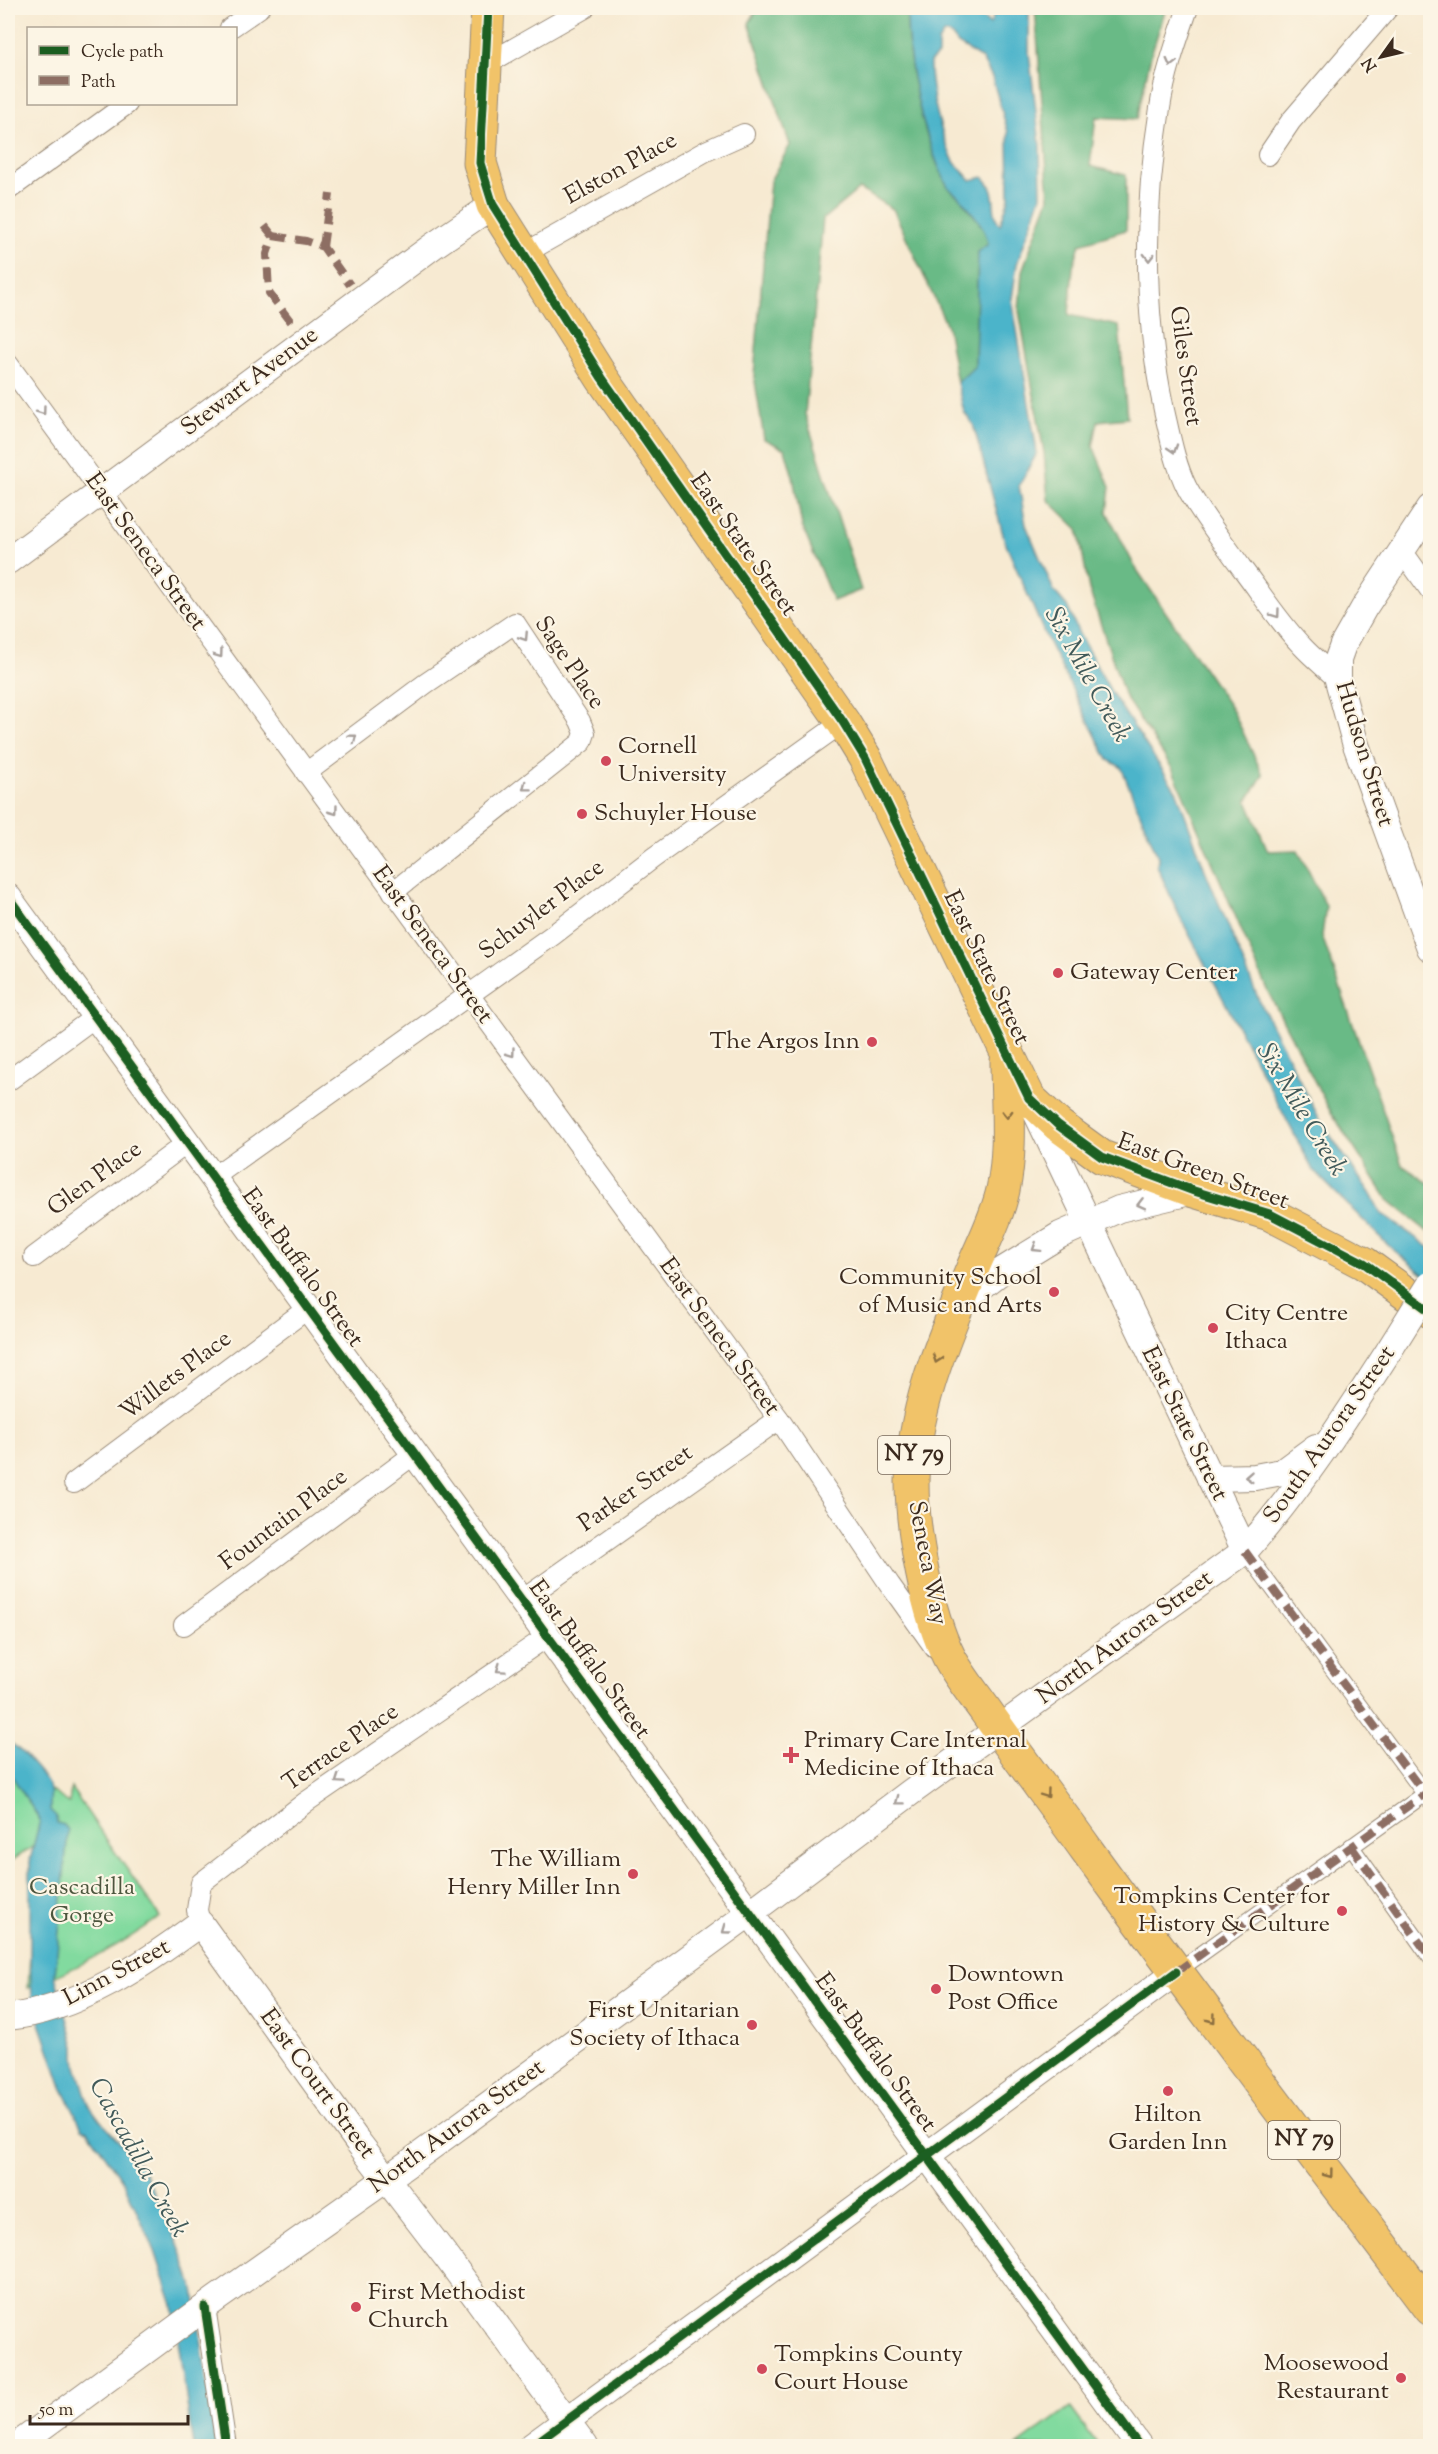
<svg xmlns="http://www.w3.org/2000/svg" width="1438" height="2454" font-family="'Sorts Mill Goudy',serif">
  <rect width="100%" height="100%" fill="#fcf5e5"/>
  <filter id="ink" filterUnits="userSpaceOnUse"><feTurbulence type="fractalNoise" baseFrequency=".0167" numOctaves="2"/><feDisplacementMap in="SourceGraphic" scale="12" xChannelSelector="R" yChannelSelector="G"/><feConvolveMatrix kernelMatrix="1 2 1 2 8 2 1 2 1" color-interpolation-filters="sRGB"/></filter>
  <filter id="wash" filterUnits="userSpaceOnUse"><feTurbulence type="fractalNoise" baseFrequency=".008" numOctaves="4" result="noise"/><feDisplacementMap in="SourceGraphic" scale="24" xChannelSelector="R" yChannelSelector="G"/><feGaussianBlur stdDeviation="1.35" result="paint"/><feColorMatrix in="noise" values="0 0 0 0 0 0 0 0 0 0 0 0 0 0 0 0 0 1.4 0 .05"/><feComposite in="paint" operator="in"/></filter>
  <g filter="url(#wash)">
    <rect width="100%" height="100%" fill="#f7ead2"/>
    <g fill="#82da9f" stroke="#5e825e" stroke-width="1.5">
      <path d="M8 1757 20 1769 69 1803 71 1788 160 1917C120 1946 73 1970 28 1988L34 1888 49 1836 8 1863Z"/>
      <polygon points="1070,2407 1099,2446 1017,2446"/>
    </g>
    <g fill="#69ba86" stroke="#527252" stroke-width="1.5">
      <path d="M758 8H907C906 63 922 136 947 185 950 191 956 193 960 198 971 211 986 227 988 244L978 252 975 367 957 383 947 326 893 209 859 189 823 219 805 414 861 590 833 601 802 526 793 477 785 449 764 439 754 375 770 181 790 145 749 23Z"/>
      <polygon points="1035,8 1166,8 1151,55 1137,119 1096,117 1090,166 1126,175 1126,230 1080,244 1073,267 1069,315 1119,326 1127,418 1098,421 1093,446 1110,487 1107,512 1135,567 1233,711 1263,775 1247,801 1268,851 1298,850 1326,906 1322,936 1402,1165 1430,1184 1430,1228 1428,1232 1387,1199 1329,1109 1267,990 1172,768 1125,697 1089,589 1078,529 1048,500 1044,453 1019,311 1022,271 1049,198"/>
    </g>
    <g fill="#4cb4ca" stroke="#446f74" stroke-width="1.5" fill-rule="evenodd">
      <path d="M907 8H974L990 24 997 8H1029V53L1040 144 1041 196 1017 264 1012 299 1037 453 1019 486 1026 525 1054 591 1067 606 1079 634 1113 695 1177 792 1205 870 1259 1000 1321 1122 1370 1193 1381 1213 1430 1248V1280L1389 1246 1313 1170 1179 915 1157 866 1158 857 1121 767 1108 760 1045 635 1005 542 973 424 964 412 957 383 975 366 978 252 988 244C986 227 971 211 960 198 956 193 950 191 947 185 922 135 906 63 907 8ZM944 33 951 35 958 44 982 59 992 77 1008 132 1009 198 1000 225C989 211 1000 192 983 177L971 180C966 175 960 169 955 163 942 142 929 87 930 62L938 55V42Z"/>
      <path d="M8 1742C19 1747 47 1777 50 1790 51 1796 50 1804 50 1810L56 1816 57 1823 64 1825 68 1830 55 1976 75 2046V2060L89 2105 100 2120 142 2167 179 2246 194 2289 216 2446H193L173 2305 155 2251 124 2183 88 2130 82 2128 62 2087 32 2000 30 1960V1860L40 1820 8 1770Z"/>
    </g>
  </g>
  <g filter="url(#ink)">
    <g fill="none" stroke-linecap="round" stroke-linejoin="round">
      <defs>
        <g id="pedestrian">
          <polyline points="1245,1551 1430,1801"/>
          <polyline points="1351,1846 1430,1957"/>
          <polyline points="1176,1972 1425,1794"/>
        </g>
        <g id="minor">
          <path d="M1188 8C1177 40 1165 74 1160 108 1144 207 1143 312 1164 410 1170 436 1175 464 1187 488 1202 516 1223 541 1241 567 1261 593 1279 622 1302 646 1313 658 1326 668 1338 680"/>
          <polyline points="230,28 259,8"/>
          <polyline points="485,65 585,8"/>
          <polyline points="1268,155 1291,121 1388,8"/>
          <polyline points="8,190 127,104"/>
          <polyline points="525,253 706,151 744,134"/>
          <polyline points="8,364 779,1419 890,1585 935,1648"/>
          <polyline points="1403,552 1430,590"/>
          <polyline points="306,773 425,684 515,623 580,721 585,733 582,742 393,892"/>
          <polyline points="8,1081 95,1017"/>
          <polyline points="212,1178 553,935 653,858 843,722"/>
          <polyline points="34,1257 187,1143"/>
          <polyline points="74,1483 307,1309"/>
          <polyline points="521,1601 779,1419"/>
          <polyline points="184,1625 413,1455"/>
          <polyline points="200,1923 197,1910 201,1883 306,1802 548,1636"/>
          <polyline points="205,2307 226,2446"/>
        </g>
        <g id="tertiary">
          <polyline points="1430,508 1364,608 1343,645 1338,659 1338,680 1355,742 1430,948"/>
          <polyline points="8,561 433,246 493,205"/>
          <polyline points="8,897 1139,2446"/>
          <polyline points="1034,1108 1245,1551"/>
          <polyline points="959,1304 1003,1270 1060,1235 1119,1209 1194,1191"/>
          <polyline points="1210,1478 1255,1477 1282,1472 1316,1447"/>
          <path d="M8 2017C78 2010 145 1964 200 1923L358 2142 448 2259 585 2446"/>
          <path d="M16 2446 216 2299 409 2163 750 1913 911 1792 1245 1551C1300 1489 1345 1419 1390 1349"/>
          <polyline points="532,2446 1176,1972"/>
        </g>
        <g id="trunk">
          <polyline points="488,8 480,163 493,205 602,378 843,722 865,758 1029,1098 1058,1125 1102,1157 1194,1191 1270,1214 1364,1263 1430,1311"/>
          <path d="M1007 1061C1007 1103 1012 1148 1003 1190 997 1218 983 1243 972 1270 944 1338 913 1407 912 1482 912 1531 927 1614 949 1657 959 1676 973 1693 985 1710 1018 1757 1053 1803 1086 1849 1199 2004 1315 2156 1430 2309"/>
        </g>
      </defs>
      <use href="#pedestrian" stroke="#998a78" stroke-width="17"/>
      <use href="#minor" stroke="#998a78" stroke-width="22"/>
      <use href="#tertiary" stroke="#998a78" stroke-width="28"/>
      <use href="#trunk" stroke="#998a78" stroke-width="35"/>
      <use href="#pedestrian" stroke="#fff" stroke-width="15"/>
      <use href="#minor" stroke="#fff" stroke-width="20"/>
      <use href="#tertiary" stroke="#fff" stroke-width="26"/>
      <use href="#trunk" stroke="#f1c369" stroke-width="33"/>
      <defs>
        <polyline id="tertiary-bridge" points="1390,1349 1430,1285"/>
      </defs>
      <use href="#tertiary-bridge" stroke="#998a78" stroke-width="28" stroke-linecap="butt"/>
      <use href="#tertiary-bridge" stroke="#fff" stroke-width="26"/>
      <g stroke="#8d6e63" stroke-width="8" stroke-dasharray="15 8" stroke-linecap="butt">
        <polyline points="265,226 273,236 267,254 269,293 295,327"/>
        <polyline points="273,236 306,241 323,247 350,285"/>
        <polyline points="323,247 330,194"/>
        <polyline points="1245,1551 1430,1801"/>
        <polyline points="1351,1846 1430,1957"/>
        <polyline points="1176,1972 1425,1794"/>
      </g>
      <defs>
        <g id="cycleway">
          <polyline points="488,8 480,163 493,205 602,378 843,722 865,758 1029,1098 1058,1125 1102,1157 1194,1191 1270,1214 1364,1263 1430,1311"/>
          <polyline points="8,897 1139,2446"/>
          <polyline points="205,2307 226,2446"/>
          <polyline points="532,2446 1176,1972"/>
        </g>
      </defs>
      <use href="#cycleway" stroke="#fcf5e5" stroke-width="13"/>
      <use href="#cycleway" stroke="#1b5e20" stroke-width="9"/>
    </g>
    <defs><path id="oneway-chevron" d="M-2-3.5L2.5 0L-2 3.5" fill="none" stroke-width="1.6" stroke-linecap="round" stroke-linejoin="round" transform="scale(1.5)"/></defs>
    <g stroke="#a79f9a">
      <use href="#oneway-chevron" transform="translate(1171 63) rotate(104)"/>
      <use href="#oneway-chevron" transform="translate(1149 257) rotate(90)"/>
      <use href="#oneway-chevron" transform="translate(42 411) rotate(54)"/>
      <use href="#oneway-chevron" transform="translate(1173 449) rotate(72)"/>
      <use href="#oneway-chevron" transform="translate(1276 614) rotate(54)"/>
      <use href="#oneway-chevron" transform="translate(524 637) rotate(57)"/>
      <use href="#oneway-chevron" transform="translate(219 654) rotate(54)"/>
      <use href="#oneway-chevron" transform="translate(353 738) rotate(-37)"/>
      <use href="#oneway-chevron" transform="translate(526 787) rotate(143)"/>
      <use href="#oneway-chevron" transform="translate(334 811) rotate(54)"/>
      <use href="#oneway-chevron" transform="translate(511 1053) rotate(54)"/>
      <use href="#oneway-chevron" transform="translate(1141 1204) rotate(166)"/>
      <use href="#oneway-chevron" transform="translate(1036 1248) rotate(148)"/>
      <use href="#oneway-chevron" transform="translate(1249 1477) rotate(176)"/>
      <use href="#oneway-chevron" transform="translate(500 1669) rotate(145)"/>
      <use href="#oneway-chevron" transform="translate(339 1780) rotate(146)"/>
      <use href="#oneway-chevron" transform="translate(899 1801) rotate(143)"/>
      <use href="#oneway-chevron" transform="translate(726 1930) rotate(144)"/>
    </g>
    <g stroke="#8d6f40">
      <use href="#oneway-chevron" transform="translate(1007 1114) rotate(89)"/>
      <use href="#oneway-chevron" transform="translate(937 1359) rotate(109)"/>
      <use href="#oneway-chevron" transform="translate(1046 1794) rotate(54)"/>
      <use href="#oneway-chevron" transform="translate(1212 2019) rotate(53)"/>
      <use href="#oneway-chevron" transform="translate(1329 2174) rotate(53)"/>
    </g>
  </g>
  <g fill="#d1495b" stroke="#fcf5e5" stroke-width="2">
    <circle cx="606" cy="761" r="6"/>
    <circle cx="582" cy="814" r="6"/>
    <circle cx="1058" cy="973" r="6"/>
    <circle cx="872" cy="1042" r="6"/>
    <circle cx="1054" cy="1292" r="6"/>
    <circle cx="1213" cy="1328" r="6"/>
    <path d="M788 1746h6v6h6v6h-6v6h-6v-6h-6v-6h6z"/>
    <circle cx="633" cy="1874" r="6"/>
    <circle cx="1342" cy="1911" r="6"/>
    <circle cx="936" cy="1989" r="6"/>
    <circle cx="752" cy="2025" r="6"/>
    <circle cx="1168" cy="2091" r="6"/>
    <circle cx="356" cy="2307" r="6"/>
    <circle cx="762" cy="2369" r="6"/>
    <circle cx="1401" cy="2378" r="6"/>
  </g>
  <g text-anchor="middle" dominant-baseline="central" stroke-width="4.5" stroke-linejoin="round" paint-order="stroke">
    <g fill="#fcf5e5" stroke="#75675a" stroke-width="1.5">
      <rect x="878" y="1436" width="72" height="38" rx="4.5"/>
      <rect x="1268" y="2121" width="72" height="38" rx="4.5"/>
    </g>
    <g font-size="22" font-weight="bold" fill="#3b2a1e">
      <text x="914" y="1455">NY 79</text>
      <text x="1304" y="2140">NY 79</text>
    </g>
    <g font-size="24" fill="#3b2a1e" stroke="#fcf5e5">
      <text transform="translate(621 169) rotate(-29)">Elston Place</text>
      <text transform="translate(1185 366) rotate(82)">Giles Street</text>
      <text transform="translate(250 382) rotate(-37)">Stewart Avenue</text>
      <text transform="translate(743 545) rotate(55)">East State Street</text>
      <text transform="translate(145 552) rotate(54)">East Seneca Street</text>
      <text transform="translate(569 663) rotate(56)">Sage Place</text>
      <text transform="translate(1364 754) rotate(73)">Hudson Street</text>
      <text transform="translate(542 910) rotate(-37)">Schuyler Place</text>
      <text transform="translate(432 945) rotate(54)">East Seneca Street</text>
      <text transform="translate(986 968) rotate(64)">East State Street</text>
      <text transform="translate(1203 1172) rotate(20)">East Green Street</text>
      <text transform="translate(95 1179) rotate(-36)">Glen Place</text>
      <text transform="translate(302 1268) rotate(54)">East Buffalo Street</text>
      <text transform="translate(719 1337) rotate(54)">East Seneca Street</text>
      <text transform="translate(176 1376) rotate(-37)">Willets Place</text>
      <text transform="translate(1184 1424) rotate(64)">East State Street</text>
      <text transform="translate(1330 1435) rotate(-55)">South Aurora Street</text>
      <text transform="translate(636 1489) rotate(-35)">Parker Street</text>
      <text transform="translate(284 1520) rotate(-37)">Fountain Place</text>
      <text transform="translate(927 1563) rotate(79)">Seneca Way</text>
      <text transform="translate(1125 1638) rotate(-36)">North Aurora Street</text>
      <text transform="translate(589 1660) rotate(54)">East Buffalo Street</text>
      <text transform="translate(341 1748) rotate(-35)">Terrace Place</text>
      <text transform="translate(117 1973) rotate(-28)">Linn Street</text>
      <text transform="translate(875 2053) rotate(54)">East Buffalo Street</text>
      <text transform="translate(317 2084) rotate(54)">East Court Street</text>
      <text transform="translate(457 2127) rotate(-36)">North Aurora Street</text>
    </g>
    <g font-size="24" fill="#3b2a1e" stroke="#fcf5e5" text-anchor="start">
      <text x="618" y="747">Cornell<tspan x="618" dy="28">University</tspan></text>
      <text x="594" y="814">Schuyler House</text>
      <text x="1070" y="973">Gateway Center</text>
      <text x="860" y="1042" text-anchor="end">The Argos Inn</text>
      <text x="1042" y="1278" text-anchor="end">Community School<tspan x="1042" dy="28">of Music and Arts</tspan></text>
      <text x="1225" y="1314">City Centre<tspan x="1225" dy="28">Ithaca</tspan></text>
      <text x="804" y="1741">Primary Care Internal<tspan x="804" dy="28">Medicine of Ithaca</tspan></text>
      <text x="621" y="1860" text-anchor="end">The William<tspan x="621" dy="28">Henry Miller Inn</tspan></text>
      <text x="1330" y="1897" text-anchor="end">Tompkins Center for<tspan x="1330" dy="28">History &amp; Culture</tspan></text>
      <text x="948" y="1975">Downtown<tspan x="948" dy="28">Post Office</tspan></text>
      <text x="740" y="2011" text-anchor="end">First Unitarian<tspan x="740" dy="28">Society of Ithaca</tspan></text>
      <text x="1168" y="2115" text-anchor="middle">Hilton<tspan x="1168" dy="28">Garden Inn</tspan></text>
      <text x="368" y="2293">First Methodist<tspan x="368" dy="28">Church</tspan></text>
      <text x="774" y="2355">Tompkins County<tspan x="774" dy="28">Court House</tspan></text>
      <text x="1389" y="2364" text-anchor="end">Moosewood<tspan x="1389" dy="28">Restaurant</tspan></text>
    </g>
    <g font-size="24" fill="#4d563e" stroke="#fcf5e5">
      <text x="82" y="1888">Cascadilla<tspan x="82" dy="28">Gorge</tspan></text>
    </g>
    <g font-size="26" font-style="italic" fill="#415a5a" stroke="#fcf5e5">
      <text transform="translate(1087 675) rotate(61)">Six Mile Creek</text>
      <text transform="translate(1301 1110) rotate(59)">Six Mile Creek</text>
      <text transform="translate(138 2158) rotate(61)">Cascadilla Creek</text>
    </g>
  </g>
  <rect width="1438" height="2454" fill="none" stroke="#fcf5e5" stroke-width="30"/>
  <rect x="27" y="27" width="210" height="78" fill="#fcf5e5" stroke="#afa495" stroke-width="1.5"/>
  <rect x="39" y="46" width="30" height="9" fill="#1b5e20" stroke="#afa495" stroke-width="1.5"/>
  <text x="81" y="57" font-size="18" fill="#3b2a1e">Cycle path</text>
  <rect x="39" y="76" width="30" height="9" fill="#8d6e63" stroke="#afa495" stroke-width="1.5"/>
  <text x="81" y="87" font-size="18" fill="#3b2a1e">Path</text>
  <g transform="translate(1381 57) rotate(236)" stroke="#fcf5e5" stroke-width="4.5" paint-order="stroke">
  <path d="M0-4.5L10 22L0 15L-10 22Z" fill="#3b2a1e"/>
  <text y="-9" font-size="16" font-weight="bold" text-anchor="middle" fill="#3b2a1e">N</text>
  </g>
  <path d="M30 2415v9h158v-9" fill="none" stroke="#3b2a1e" stroke-width="3"/>
  <text x="39" y="2415" font-size="18" fill="#3b2a1e" stroke="#fcf5e5" stroke-width="4.5" paint-order="stroke">50 m</text>
</svg>
